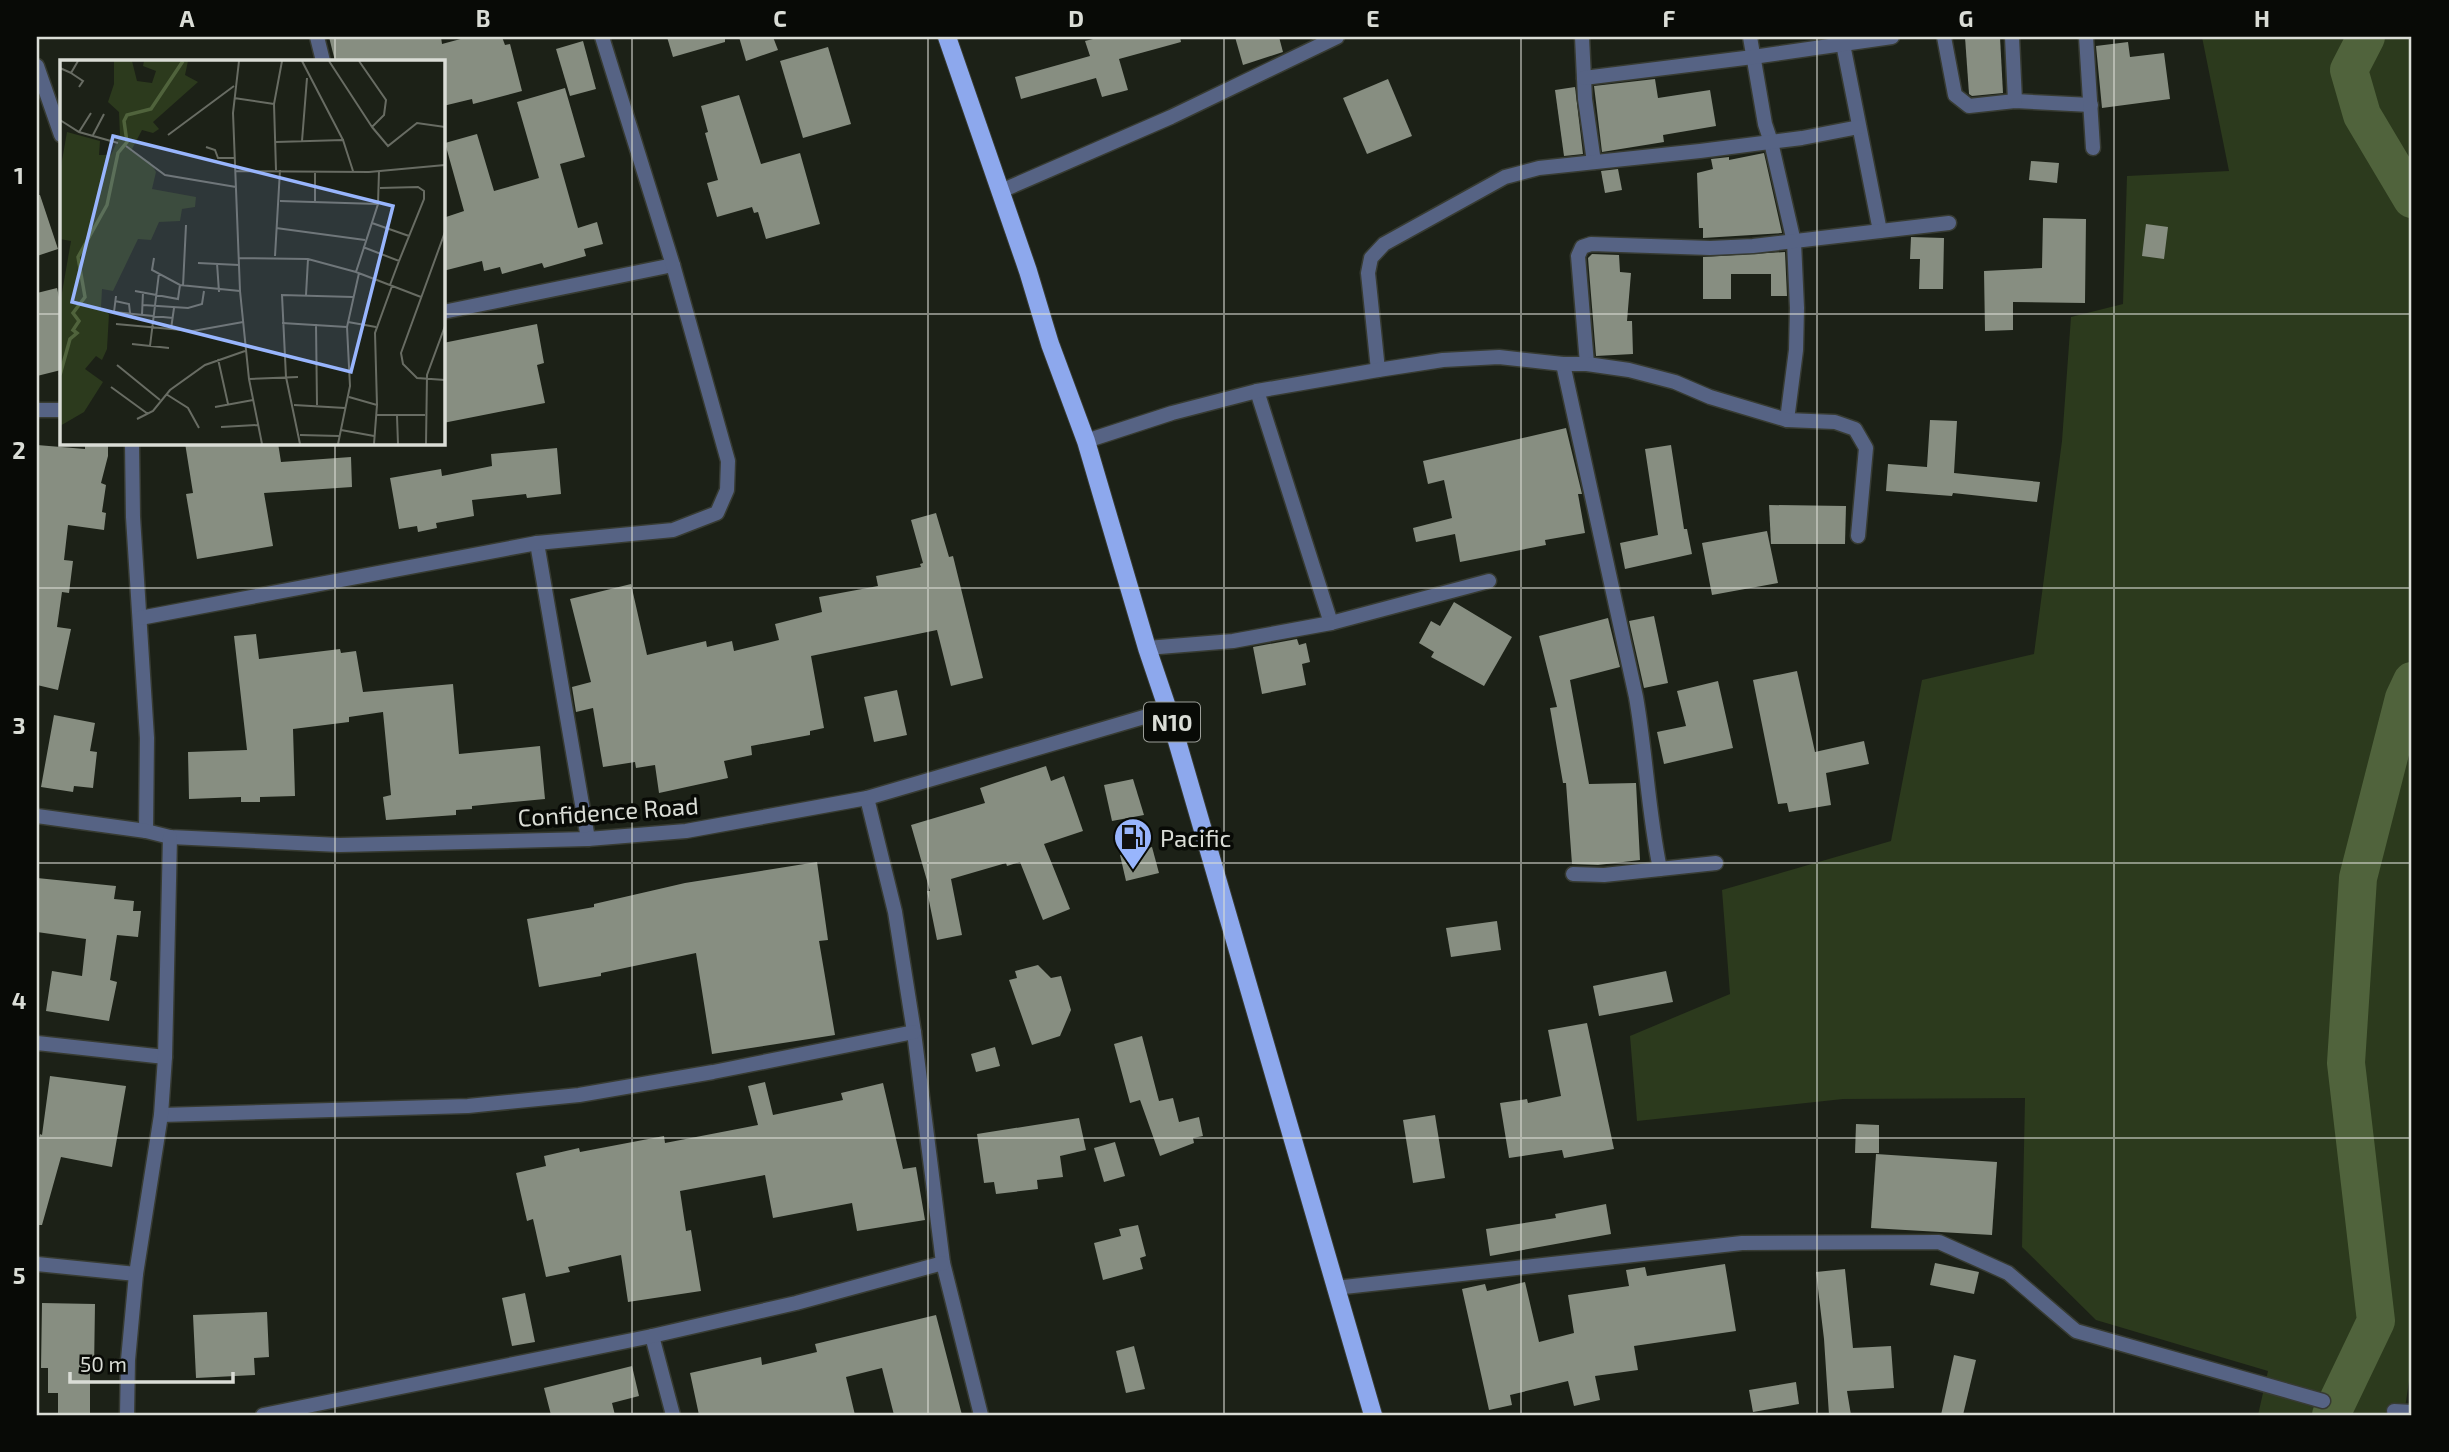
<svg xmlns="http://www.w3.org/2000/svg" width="2449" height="1452" font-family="'Exo 2',sans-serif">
  <rect width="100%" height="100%" fill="#1c2117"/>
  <polygon fill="#2c3a1d" points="2202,37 2412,37 2412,1361 2404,1415 2258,1415 2268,1371 2096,1320 2022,1247 2025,1098 1843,1099 1637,1121 1630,1036 1730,994 1722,890 1891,841 1922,680 2034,654 2062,441 2071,317 2123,304 2127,176 2229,171"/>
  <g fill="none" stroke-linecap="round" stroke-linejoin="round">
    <g stroke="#50633c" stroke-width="38">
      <polyline points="2366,37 2349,70 2362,115 2412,199"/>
      <polyline points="2331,1415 2376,1321 2346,1063 2358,878 2404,698 2412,681"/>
    </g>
  </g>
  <g fill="#878e81">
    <polygon points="329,37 441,37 442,44 468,37 502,37 505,45 510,44 522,91 473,104 472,99 443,106 443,61 335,61"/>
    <polygon points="667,37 725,37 725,42 673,57"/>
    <polygon points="739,37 773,37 778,50 746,61"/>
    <polygon points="1101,37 1180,37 1181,42 1119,59 1128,90 1102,97 1096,78 1021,99 1015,77 1090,56 1085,41"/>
    <polygon points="1235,37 1279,37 1283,52 1243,65"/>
    <polygon points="1965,37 2000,37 2003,93 1972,96 1969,94"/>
    <polygon points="583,41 596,89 570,96 556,49"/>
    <polygon points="2128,42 2130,57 2164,53 2170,99 2102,108 2096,46"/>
    <polygon points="828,47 851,124 803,138 780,61"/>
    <polygon points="1388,79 1412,136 1367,154 1343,98"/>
    <polygon points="1655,79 1658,98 1710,90 1716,126 1663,135 1664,142 1602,152 1594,86"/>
    <polygon points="1575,87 1583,154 1564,156 1555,90"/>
    <polygon points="565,88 585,157 560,164 578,228 597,222 603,244 584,249 586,256 544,268 542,263 502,274 500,267 484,271 482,261 443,271 443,218 464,211 445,143 477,134 494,191 539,178 517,102"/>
    <polygon points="739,95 761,164 800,153 820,224 766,239 758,212 754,213 752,207 717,217 707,183 718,180 705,133 708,132 701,106"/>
    <polygon points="1764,153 1782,233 1703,238 1703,228 1699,228 1697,173 1713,169 1711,159 1729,157 1729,160"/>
    <polygon points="2031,161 2059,163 2057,183 2029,180"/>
    <polygon points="1618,169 1622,190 1605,193 1601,171"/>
    <polygon points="37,195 40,195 58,249 37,256"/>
    <polygon points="2043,218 2086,219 2085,303 2013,302 2013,330 1985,331 1984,271 2042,268"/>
    <polygon points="2146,224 2168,227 2164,259 2142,256"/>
    <polygon points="1911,237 1944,238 1943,289 1919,289 1920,259 1910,259"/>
    <polygon points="1785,252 1787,296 1771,296 1771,274 1731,274 1731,299 1703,299 1703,257"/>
    <polygon points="1592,254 1619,255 1620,272 1631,273 1627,321 1632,321 1633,354 1596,356 1588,258"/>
    <polygon points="57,288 61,306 61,370 37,376 37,293"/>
    <polygon points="537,324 544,363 537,365 545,403 443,423 443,343"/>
    <polygon points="1930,420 1957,421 1954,473 2040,482 2037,502 1953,493 1952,496 1886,491 1888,464 1927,467"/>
    <polygon points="1566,428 1582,494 1578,494 1585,533 1545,540 1546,545 1460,562 1455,534 1416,542 1413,528 1452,518 1444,480 1428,484 1423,461"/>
    <polygon points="85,443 108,443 108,456 101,483 106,485 102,512 106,513 104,530 68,525 64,560 73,561 69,593 62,592 57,627 71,629 58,690 37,685 37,445 85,449"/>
    <polygon points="185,443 278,443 281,462 351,457 352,487 264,493 273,546 197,559 186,494 193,493"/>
    <polygon points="1671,445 1684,529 1687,529 1692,554 1625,569 1620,543 1658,535 1645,449"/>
    <polygon points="557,448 561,494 527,498 526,494 472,500 474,516 436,523 437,528 418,532 417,526 399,529 390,478 441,469 442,476 492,466 491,454"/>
    <polygon points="1769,505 1846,506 1845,544 1771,544"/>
    <polygon points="936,513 949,557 953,556 983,678 951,686 937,630 811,656 824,728 810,731 810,735 751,746 752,755 724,761 728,778 659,793 655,765 636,768 635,762 603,767 593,708 576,712 572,687 591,682 570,599 631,584 647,655 706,641 707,647 732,641 734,651 779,640 775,624 822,612 819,597 878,586 876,576 921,567 920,564 923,563 911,520"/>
    <polygon points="1767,531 1778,583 1712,595 1702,543"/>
    <polygon points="1454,602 1512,637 1484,686 1431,657 1434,652 1419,643 1431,621 1440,626"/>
    <polygon points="1654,616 1668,683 1644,688 1629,621"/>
    <polygon points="1608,618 1620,667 1570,680 1589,784 1636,783 1640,860 1598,865 1572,864 1566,783 1563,783 1550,708 1557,707 1539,636"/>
    <polygon points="256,634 259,659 340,649 341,653 356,651 363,692 453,684 459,754 540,746 545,799 472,806 472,809 456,810 456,815 386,820 383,797 391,795 383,712 349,717 349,722 293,729 295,796 260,797 260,802 241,802 241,797 189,799 188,752 247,750 234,636"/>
    <polygon points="1297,639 1299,645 1306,643 1310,662 1302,664 1306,685 1262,694 1253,647"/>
    <polygon points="1797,671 1815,752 1864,741 1869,764 1826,773 1831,805 1789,812 1787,803 1778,804 1753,680"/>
    <polygon points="1718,681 1733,748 1664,764 1657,732 1686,726 1677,691"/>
    <polygon points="897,690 907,735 874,742 864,697"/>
    <polygon points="54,715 95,723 90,751 97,752 93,788 74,786 73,792 41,787"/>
    <polygon points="1046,766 1051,781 1064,776 1083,831 1044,844 1070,909 1043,920 1020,862 1007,866 1006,863 951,879 962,935 937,940 927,891 930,891 911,825 985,803 980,788"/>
    <polygon points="1133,779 1144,815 1112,821 1104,785"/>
    <polygon points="1152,847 1159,873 1126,881 1120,855"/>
    <polygon points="817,862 828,940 819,941 835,1035 712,1054 696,953 601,973 601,976 539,987 527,919 594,907 594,904 685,883"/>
    <polygon points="37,878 116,886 114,899 134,901 133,911 141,911 138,937 117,935 110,980 117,982 109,1021 46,1011 52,971 82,976 86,939 37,932"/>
    <polygon points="1497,921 1501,950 1451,957 1446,928"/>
    <polygon points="1038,965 1051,978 1061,976 1071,1010 1060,1036 1032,1045 1009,980 1017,978 1015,971"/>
    <polygon points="1666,971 1673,1002 1599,1016 1593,986"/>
    <polygon points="1587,1023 1614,1149 1564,1158 1562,1150 1509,1158 1500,1103 1527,1099 1528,1103 1561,1096 1548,1030"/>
    <polygon points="1142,1036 1159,1101 1173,1098 1179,1122 1199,1117 1203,1136 1193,1138 1194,1143 1160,1156 1140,1100 1130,1103 1114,1044"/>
    <polygon points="995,1047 1000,1066 976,1072 971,1054"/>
    <polygon points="50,1076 126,1086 112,1167 61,1157 42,1225 37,1225 37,1149 40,1134 42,1135"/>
    <polygon points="765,1082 773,1115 843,1100 841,1093 883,1083 903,1169 916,1167 925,1220 857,1231 852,1203 773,1218 765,1175 680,1191 686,1231 691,1230 701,1291 628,1302 621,1255 568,1267 570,1272 546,1277 533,1219 527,1221 516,1173 546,1166 544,1156 579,1148 580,1152 664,1136 665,1143 758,1125 748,1086"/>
    <polygon points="1435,1115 1445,1178 1413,1183 1403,1120"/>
    <polygon points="1079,1118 1086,1150 1060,1156 1063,1177 1037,1180 1038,1189 996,1194 994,1182 984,1183 977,1134"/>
    <polygon points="1856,1124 1879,1125 1879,1153 1855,1153"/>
    <polygon points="1115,1142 1125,1176 1104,1182 1094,1148"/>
    <polygon points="1876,1154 1997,1162 1992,1235 1871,1228"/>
    <polygon points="1606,1204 1611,1234 1490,1256 1486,1229 1556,1218 1555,1214"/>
    <polygon points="1138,1225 1146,1256 1140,1258 1143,1269 1103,1280 1094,1243 1121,1236 1119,1229"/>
    <polygon points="1935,1263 1979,1272 1974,1294 1930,1285"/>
    <polygon points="1725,1264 1736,1331 1634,1346 1638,1370 1595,1376 1600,1400 1574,1406 1568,1381 1510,1395 1512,1405 1489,1410 1462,1289 1485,1284 1487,1291 1525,1282 1539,1342 1574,1333 1568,1295 1629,1286 1626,1270 1645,1267 1647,1276"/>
    <polygon points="1845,1269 1853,1348 1891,1346 1894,1388 1847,1391 1851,1415 1829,1415 1824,1339 1816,1272"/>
    <polygon points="525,1293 535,1342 512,1346 502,1298"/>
    <polygon points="42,1303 95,1304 94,1370 90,1370 90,1415 58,1415 58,1393 48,1393 48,1368 41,1368"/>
    <polygon points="267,1312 269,1357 254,1358 255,1375 196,1378 193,1315"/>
    <polygon points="936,1315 962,1415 894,1415 882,1368 846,1377 855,1415 699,1415 690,1373 761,1357 762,1365 817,1352 815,1344"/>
    <polygon points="1134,1346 1145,1389 1126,1393 1116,1351"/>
    <polygon points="1954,1355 1976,1360 1963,1415 1941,1415"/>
    <polygon points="632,1366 639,1396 612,1403 615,1415 551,1415 544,1388"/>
    <polygon points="1796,1382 1799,1404 1753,1412 1749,1390"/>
  </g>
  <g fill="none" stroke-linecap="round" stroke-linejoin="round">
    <defs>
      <g id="minor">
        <polyline points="317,37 323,61"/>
        <polyline points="1582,37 1585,99 1594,162"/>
        <polyline points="1750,37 1765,124 1771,142 1794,242 1797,308 1796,350 1787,420"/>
        <polyline points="1944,37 1955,95 1969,106 2015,101 2091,105"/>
        <polyline points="2012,37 2015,101"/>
        <polyline points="2086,37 2093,148"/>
        <polyline points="1843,44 1880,231"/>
        <polyline points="37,66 61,135"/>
        <polyline points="1584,78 1753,57 1892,37"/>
        <polyline points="1001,191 1171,117 1337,37"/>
        <polyline points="443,312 673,265"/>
        <path d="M1563 364 1636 697C1646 754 1648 812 1660 869"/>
        <polyline points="1587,364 1578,256 1582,247 1591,244 1710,248 1753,246 1949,223"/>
        <polyline points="1378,370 1368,273 1371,258 1384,244 1505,177 1539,168 1700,151 1802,138 1859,127"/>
        <polyline points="1257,391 1331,623"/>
        <polyline points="37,410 61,410"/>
        <polyline points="1086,441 1172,413 1257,391 1378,370 1443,360 1499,357 1563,364 1587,364 1629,370 1675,382 1710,397 1787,420 1835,422 1855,429 1866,448 1858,536"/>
        <polyline points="132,443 133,517 147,738 146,831"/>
        <polyline points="537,543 588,839"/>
        <polyline points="140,618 537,543 673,530 717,513 727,490 728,461 673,265 602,37"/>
        <polyline points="1147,648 1233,641 1331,623 1489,581"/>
        <polyline points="867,798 895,912 914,1032 943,1263 981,1415"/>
        <polyline points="37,816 146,831 170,837 340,845 588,839 686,831 867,798 1168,710"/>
        <polyline points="1573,874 1604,875 1716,863"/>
        <polyline points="37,1043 165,1057"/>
        <polyline points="161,1115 468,1106 579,1095 713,1072 914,1032"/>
        <polyline points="37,1264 136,1274"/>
        <polyline points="1335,1288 1742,1243 1939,1242 2008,1273 2076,1331 2323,1401"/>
        <polyline points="652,1336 673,1415"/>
        <polyline points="2394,1411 2412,1412"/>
        <polyline points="127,1415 128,1360 136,1274 161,1115 165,1057 170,837"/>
        <polyline points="263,1415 652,1336 796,1303 943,1263"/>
      </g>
      <polyline id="primary" points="947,37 1028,271 1050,344 1086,441 1147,648 1168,710 1373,1415"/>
    </defs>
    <use href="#minor" stroke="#373b32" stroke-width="17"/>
    <use href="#primary" stroke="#373b32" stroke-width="20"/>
    <use href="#minor" stroke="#566384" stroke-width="14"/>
    <use href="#primary" stroke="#8da8ed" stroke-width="18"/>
  </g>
  <path fill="none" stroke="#daddd6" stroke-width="2" stroke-opacity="0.55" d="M335 37V61M632 37V1415M928 37V1415M1224 37V1415M1521 37V1415M1817 37V1415M2114 37V1415M37 314H61M443 314H2412M335 443V1415M37 588H2412M37 863H2412M37 1138H2412"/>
  <defs>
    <symbol id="fuel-pin" viewBox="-11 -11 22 30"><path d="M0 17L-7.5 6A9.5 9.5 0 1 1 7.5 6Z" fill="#98b5fd" stroke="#080a06"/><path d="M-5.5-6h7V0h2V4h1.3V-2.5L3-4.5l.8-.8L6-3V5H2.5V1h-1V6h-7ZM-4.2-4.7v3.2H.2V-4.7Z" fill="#111"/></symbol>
  </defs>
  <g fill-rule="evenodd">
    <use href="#fuel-pin" x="1111" y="815" width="44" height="60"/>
  </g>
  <g text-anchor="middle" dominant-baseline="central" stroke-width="7" stroke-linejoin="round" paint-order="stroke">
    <rect fill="#080a06" stroke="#9b9e98" stroke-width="2" x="1144" y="702.5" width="56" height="39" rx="5"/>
    <g font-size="23" font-weight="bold" fill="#daddd6">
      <text x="1172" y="722">N10</text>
    </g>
    <g font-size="24" fill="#daddd6" stroke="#080a06">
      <text transform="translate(608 811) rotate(-4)">Confidence Road</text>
    </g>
    <g font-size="24" fill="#daddd6" stroke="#080a06" text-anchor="start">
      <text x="1160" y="837">Pacific</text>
    </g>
  </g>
  <g transform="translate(60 60)">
    <rect width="385" height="385" fill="#1c2117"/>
    <path d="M54 1H72L77 21 92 23 96 11 83 6 84 1H128L125 15 138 22 93 62 99 69 93 73 82 70 71 91 90 102 96 112 92 129 136 137 135 147 122 149 120 161 99 162 91 180 78 179 53 231 42 229 41 248 49 254 47 289 42 300 36 296 25 309 43 322 24 352 0 366V244L11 181 0 179V112L7 72 40 81 39 95H51L60 75 59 52 48 42 54 24Z" fill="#2c3a1d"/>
    <path fill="none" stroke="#50633c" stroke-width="3.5" d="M0 315 10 279 17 273 13 270 19 261 13 253 25 237 18 197 47 145 58 93 67 82 64 61 67 55 91 49 123 1"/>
    <path fill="none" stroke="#686c63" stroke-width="2" d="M179 1 173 53 180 231 189 319 202 384M242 1 283 80M269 1 312 67 324 55 326 40 299 1M0 8 11 13 18 1M11 13 23 21 19 27M174 38 214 44M0 60 19 72 58 83M312 67 328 86 357 63 385 67M19 72 31 53M33 75 44 54M108 75 174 26M242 81 247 18M216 82 283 80 293 111M66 86 105 115 176 127M146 87 155 90 158 98H174M0 91V113M216 110 214 44 222 1M175 111 309 112 385 105M255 111V141M220 141 318 144M312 163 349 176M216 168 305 180M385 172 341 293 343 304 357 318 385 320M303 187 339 201 364 139V131L358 127 320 128M215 196 220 110M94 198 92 210 120 225 180 231M179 198 248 199 296 212 361 237M138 203 179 205M157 203 159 232M296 212 318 144 319 111M330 225 339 201M123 226 126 165M75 231 118 239 120 225M246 235 248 199M56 236 54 252 113 258M55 241 69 244 70 253M83 245 128 248 142 244 144 231M82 255 83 232M288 262 316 267M222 263 287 267M56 264 133 271 183 262M256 264 257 345M111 269 114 248M72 284 109 288M90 286 99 213M158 299 168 344M57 305 100 340M189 319 238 317M51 327 88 354M106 334 128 348 139 368M289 337 317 345 314 384M234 345 285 348M317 345 315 273 332 226M155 347 193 340M316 355H365M337 356 338 384M77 359 93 351 110 330 145 305 185 291M161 367 198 365M281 370 314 376M240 375 279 376M240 384 226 317 222 235 293 237M278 384 290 326 287 267 299 213M366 384 367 315 385 266"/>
    <path fill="#98b5fd" fill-opacity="0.15" stroke="#98b5fd" stroke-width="3.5" d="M53 76 333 146 291 312 12 242Z"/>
    <rect width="385" height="385" fill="none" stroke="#daddd6" stroke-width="3.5"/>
  </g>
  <rect width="2449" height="1452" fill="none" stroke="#080a06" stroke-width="77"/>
  <path d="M70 1372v10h163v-10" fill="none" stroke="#daddd6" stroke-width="3.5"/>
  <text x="80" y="1372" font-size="21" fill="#daddd6" stroke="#080a06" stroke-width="5" paint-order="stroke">50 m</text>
  <rect x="38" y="38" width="2372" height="1376" fill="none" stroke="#daddd6" stroke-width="2.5"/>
  <g font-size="23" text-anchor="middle" font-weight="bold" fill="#daddd6">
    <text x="187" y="27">A</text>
    <text x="483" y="27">B</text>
    <text x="780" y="27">C</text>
    <text x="1076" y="27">D</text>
    <text x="1373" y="27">E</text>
    <text x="1669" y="27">F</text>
    <text x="1966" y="27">G</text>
    <text x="2262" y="27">H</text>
    <text x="19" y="184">1</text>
    <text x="19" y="459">2</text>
    <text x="19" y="734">3</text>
    <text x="19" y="1009">4</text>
    <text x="19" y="1284">5</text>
  </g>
</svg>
